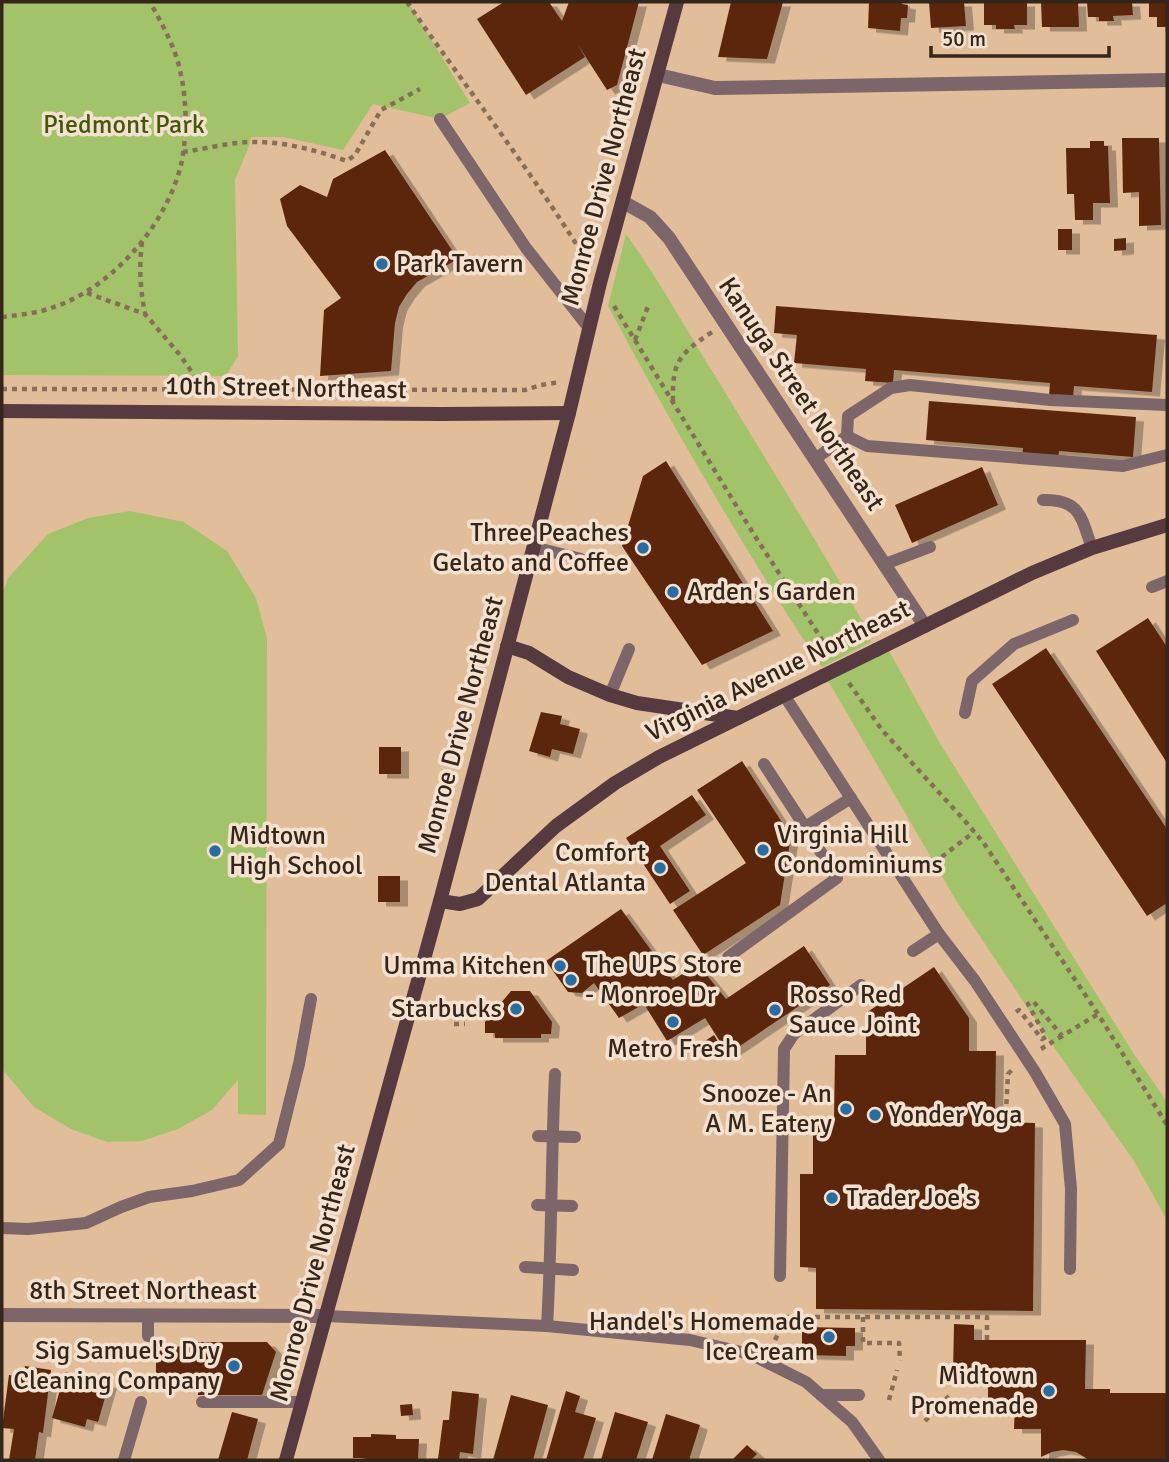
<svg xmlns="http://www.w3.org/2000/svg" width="1169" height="1462" font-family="Signika,sans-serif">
  <defs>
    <filter id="shadow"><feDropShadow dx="8" dy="4.5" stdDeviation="0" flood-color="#0004"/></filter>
  </defs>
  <rect width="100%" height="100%" fill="#e1bd9a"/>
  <g fill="#a3c36b">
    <polygon points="2,2 408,2 470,103 440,119 373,104 343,150 283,137 251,137 249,146 235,180 238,356 226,376 2,375"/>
    <path d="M626 234C659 280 687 331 717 379 768 463 820 546 868 631L871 642 822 667C795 628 770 587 745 546 697 467 651 387 608 306Z"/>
    <polygon points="130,511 184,522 227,551 256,598 267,638 266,1115 238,1114 238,1080 212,1110 178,1129 142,1141 107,1142 71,1129 34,1107 2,1069 2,595 8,578 48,534 88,518"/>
    <polygon points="888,649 941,745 1132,1051 1167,1102 1167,1220 1134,1161 1051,1043 957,902 827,679"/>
  </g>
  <g fill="#5c280c" filter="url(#shadow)">
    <polygon points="504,2 549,2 562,21 569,2 639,2 617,85 607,90 578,45 585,57 526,95 477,19"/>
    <polygon points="731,2 783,2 767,59 718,57"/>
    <polygon points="869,2 902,2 902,4 908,5 907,18 901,18 900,31 868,28"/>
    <polygon points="929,2 964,2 966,26 931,28"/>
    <polygon points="984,2 1027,2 1027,25 1014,25 1015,29 996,29 996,25 984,25"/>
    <polygon points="1041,2 1078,2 1079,27 1042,27"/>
    <polygon points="1087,2 1132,2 1133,15 1113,16 1114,21 1099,21 1099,17 1088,17"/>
    <polygon points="1149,2 1167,2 1167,27 1157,27 1157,17 1149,17"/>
    <polygon points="1122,138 1159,138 1161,225 1139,226 1139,192 1123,193"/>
    <polygon points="1090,141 1104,141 1104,146 1108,146 1110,203 1093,203 1093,220 1075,220 1074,194 1067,194 1066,148 1090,148"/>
    <polygon points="385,150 458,259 417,282 407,294 399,307 395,323 391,371 320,376 324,310 341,298 287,226 280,199 300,185 327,197 333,179"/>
    <rect x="1058" y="229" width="14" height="21"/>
    <polygon points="1126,238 1126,250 1114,251 1114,239"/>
    <polygon points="776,306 1157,335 1152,392 1074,386 1073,398 1049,396 1050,383 894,370 893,383 865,381 866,369 794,363 797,335 774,333"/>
    <polygon points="929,401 1136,417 1133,457 1059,451 1058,459 1022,456 1023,448 926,440"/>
    <polygon points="666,461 773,631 702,665 622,546 643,476"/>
    <polygon points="982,467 998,505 912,543 895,505"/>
    <polygon points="1148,618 1167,647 1167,763 1096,651"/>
    <polygon points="1046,648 1167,829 1167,903 1147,916 992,684"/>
    <polygon points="541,712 562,716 560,724 580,729 573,754 552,749 550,757 529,751"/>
    <rect x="379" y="747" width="22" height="27"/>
    <polygon points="742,761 791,836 780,905 703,955 673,910 746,863 697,790"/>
    <polygon points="692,795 706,815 660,846 690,891 670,904 626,838"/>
    <rect x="378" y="876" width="22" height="26"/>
    <polygon points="621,909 673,980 698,964 726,999 804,946 830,985 728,1054 705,1018 667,1041 644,1004 619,1018 594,983 582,993 568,992 546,961"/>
    <polygon points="934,967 969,1018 969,1051 996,1051 995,1122 1035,1123 1033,1311 816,1309 816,1268 800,1267 800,1174 813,1174 813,1122 834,1121 835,1055 866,1055 866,1013"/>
    <polygon points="511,991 530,991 552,1022 551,1034 541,1034 541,1038 495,1038 495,1033 485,1033 485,1022"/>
    <polygon points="714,1035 722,1048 709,1056 702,1043"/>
    <polygon points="954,1324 974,1325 974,1340 1086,1340 1085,1389 1110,1389 1110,1393 1167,1393 1167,1460 1089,1460 1076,1452 1063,1450 1052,1452 1041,1457 1041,1429 1014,1429 1015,1401 988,1400 988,1374 953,1373"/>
    <polygon points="802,1327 855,1328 855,1346 846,1346 846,1356 802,1355"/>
    <polygon points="197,1342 267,1342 276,1352 262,1395 198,1395 198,1381 156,1381 156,1347 197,1346"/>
    <polygon points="25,1366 51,1370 43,1433 39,1432 35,1460 9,1460 14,1429 2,1428 9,1375 24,1377"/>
    <polygon points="65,1372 109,1384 98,1422 87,1419 85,1427 52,1418"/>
    <polygon points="452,1391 479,1394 473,1454 460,1452 459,1460 438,1459 443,1420 449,1420"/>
    <polygon points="566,1391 580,1396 575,1412 596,1418 583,1460 546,1460"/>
    <polygon points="511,1395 548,1405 533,1460 493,1460"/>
    <polygon points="412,1404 413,1415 401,1416 400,1405"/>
    <polygon points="232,1412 258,1419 247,1460 218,1460"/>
    <polygon points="615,1412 648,1422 636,1460 601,1460"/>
    <polygon points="666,1414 700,1425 689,1460 652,1460"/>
    <polygon points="371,1434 396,1435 396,1439 419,1439 418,1460 364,1460 365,1458 353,1458 353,1437 371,1437"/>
    <polygon points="747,1445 757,1454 751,1460 732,1460"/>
  </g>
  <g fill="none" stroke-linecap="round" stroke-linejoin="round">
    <g stroke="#876e57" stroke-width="4.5" stroke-dasharray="5 5" stroke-linecap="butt">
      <path d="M407 2C467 89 533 173 588 263"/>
      <path d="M183 152C204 149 227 143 249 142 283 141 315 150 347 161L355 155 381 110 420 89"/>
      <path d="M142 242C139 266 140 289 145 313"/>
      <polyline points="87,293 145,314 180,355 205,391"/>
      <polyline points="614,306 753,533 830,652"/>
      <path d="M2 317C19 315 38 313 54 307 113 287 166 225 181 165 187 137 187 103 181 75 176 48 163 26 150 2"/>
      <polyline points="635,340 649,304"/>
      <polyline points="2,389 525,390 541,385 560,382"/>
      <path d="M673 401C672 362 679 354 712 332"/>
      <polyline points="849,683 882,730 965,821 983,842 1098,1014 1167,1125"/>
      <polyline points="918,875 974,832"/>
      <polyline points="1016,1012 1019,1010 1042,1039 1046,1037 1028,1004 1033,1001 1062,1036 1098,1014"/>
      <polyline points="454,1024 465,1024"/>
      <polyline points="1041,1049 1062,1036"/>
      <polyline points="999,1122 1006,1111 1008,1074 1014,1068"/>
      <polyline points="802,1133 813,1133"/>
      <polyline points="863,1317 863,1343 899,1343 900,1361"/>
      <polyline points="775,1340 779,1332 779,1317 987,1317 987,1340"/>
      <polyline points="889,1400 897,1370"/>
      <polyline points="925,1421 949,1396"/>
    </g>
    <g stroke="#7c666a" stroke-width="12">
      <polyline points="440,119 526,248 589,328"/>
      <polyline points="847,436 848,416 891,388 910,385 1050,400 1167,405"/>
      <polyline points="847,436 867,446 1123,466 1167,455"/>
      <polyline points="815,459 847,436"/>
      <path d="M1043 500C1081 499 1081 518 1092 548"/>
      <polyline points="533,547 581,559"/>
      <polyline points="885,564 930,547"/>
      <polyline points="1152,587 1167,581"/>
      <polyline points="610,695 629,649"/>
      <polyline points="784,695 939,934 913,951"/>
      <polyline points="965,713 972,681 1014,644 1073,620"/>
      <polyline points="764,764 805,827 851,798"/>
      <polyline points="939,934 975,981 1035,1072 1065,1124 1071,1189 1070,1269"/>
      <polyline points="728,957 837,878 805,827"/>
      <polyline points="538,1136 575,1137"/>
      <polyline points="537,1205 572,1206"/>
      <polyline points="2,1228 28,1229 86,1223 121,1207 149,1197 192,1191 239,1180 279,1144 299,1064 311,999"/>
      <polyline points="525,1267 573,1270"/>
      <polyline points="780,1276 784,1049 794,1034 861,985"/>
      <polyline points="326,1316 547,1326 690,1340 750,1354 806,1382 852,1422 879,1460"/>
      <path d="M547 1326C552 1242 551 1158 555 1074"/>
      <polyline points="148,1336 148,1315"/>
      <polyline points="821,1395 859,1395"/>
      <polyline points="202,1402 302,1402"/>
      <polyline points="124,1460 141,1402"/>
    </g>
    <g stroke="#7c666a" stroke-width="14">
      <polyline points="658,75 715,88 1167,80"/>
      <polyline points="623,202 650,217 669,238 925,626"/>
      <polyline points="2,1315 326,1316"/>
    </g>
    <g stroke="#573a40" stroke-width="14">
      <polyline points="2,411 441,414 569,413"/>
      <polyline points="507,646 529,653 568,677 610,695 637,703 738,718"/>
      <polyline points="876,650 1032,573 1092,548 1167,525"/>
      <polyline points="440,901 460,904 478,899 556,826 615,783 659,757 823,676"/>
      <polyline points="286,1460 440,901 569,413 600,283 677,2"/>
    </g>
    <polyline stroke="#573a40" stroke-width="14" points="823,676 876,650"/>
  </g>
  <g fill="#286da2" stroke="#f4e1d0" stroke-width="2.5">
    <circle cx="382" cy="264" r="7"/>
    <circle cx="643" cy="548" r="7"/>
    <circle cx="673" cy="592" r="7"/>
    <circle cx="763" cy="850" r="7"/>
    <circle cx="215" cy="851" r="7"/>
    <circle cx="660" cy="868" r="7"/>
    <circle cx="560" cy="966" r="7"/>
    <circle cx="571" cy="980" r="7"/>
    <circle cx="516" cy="1009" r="7"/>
    <circle cx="775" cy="1010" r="7"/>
    <circle cx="673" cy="1022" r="7"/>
    <circle cx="846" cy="1109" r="7"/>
    <circle cx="875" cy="1115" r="7"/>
    <circle cx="832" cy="1198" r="7"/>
    <circle cx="829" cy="1337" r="7"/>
    <circle cx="234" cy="1366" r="7"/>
    <circle cx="1049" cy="1391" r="7"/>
  </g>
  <g text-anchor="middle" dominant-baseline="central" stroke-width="7" stroke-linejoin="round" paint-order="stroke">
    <g font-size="26" fill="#42590a" stroke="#f4e1d0">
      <text x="124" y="125">Piedmont Park</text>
    </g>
    <g font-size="26" fill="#342619" stroke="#f4e1d0">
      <text transform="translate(604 177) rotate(-75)">Monroe Drive Northeast</text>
      <text transform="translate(286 388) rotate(1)">10th Street Northeast</text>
      <text transform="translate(801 394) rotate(56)">Kanuga Street Northeast</text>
      <text transform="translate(778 671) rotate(-26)">Virginia Avenue Northeast</text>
      <text transform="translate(461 725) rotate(-75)">Monroe Drive Northeast</text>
      <text transform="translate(313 1273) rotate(-75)">Monroe Drive Northeast</text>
      <text x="143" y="1291">8th Street Northeast</text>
    </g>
    <g font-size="26" fill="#342619" stroke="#f4e1d0" text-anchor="start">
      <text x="396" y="264">Park Tavern</text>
      <text x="629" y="533" text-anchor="end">Three Peaches<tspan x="629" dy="30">Gelato and Coffee</tspan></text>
      <text x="687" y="592">Arden's Garden</text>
      <text x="777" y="835">Virginia Hill<tspan x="777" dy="30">Condominiums</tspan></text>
      <text x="229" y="836">Midtown<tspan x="229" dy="30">High School</tspan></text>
      <text x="646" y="853" text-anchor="end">Comfort<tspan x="646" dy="30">Dental Atlanta</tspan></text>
      <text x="585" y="965">The UPS Store<tspan x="585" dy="30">- Monroe Dr</tspan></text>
      <text x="546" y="966" text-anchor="end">Umma Kitchen</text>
      <text x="789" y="995">Rosso Red<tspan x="789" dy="30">Sauce Joint</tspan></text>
      <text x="502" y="1009" text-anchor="end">Starbucks</text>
      <text x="673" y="1049" text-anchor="middle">Metro Fresh</text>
      <text x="832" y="1094" text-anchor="end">Snooze - An<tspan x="832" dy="30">A M. Eatery</tspan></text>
      <text x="889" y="1115">Yonder Yoga</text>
      <text x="846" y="1198">Trader Joe's</text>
      <text x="815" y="1322" text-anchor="end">Handel's Homemade<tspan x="815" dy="30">Ice Cream</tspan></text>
      <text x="220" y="1351" text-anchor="end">Sig Samuel's Dry<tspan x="220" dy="30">Cleaning Company</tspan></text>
      <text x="1035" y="1376" text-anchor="end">Midtown<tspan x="1035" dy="30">Promenade</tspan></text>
    </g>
  </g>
  <rect width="1169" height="1462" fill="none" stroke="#342619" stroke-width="7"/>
  <path d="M931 46v10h178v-10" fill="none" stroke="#342619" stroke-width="3.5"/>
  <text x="942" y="46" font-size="21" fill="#342619" stroke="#f4e1d0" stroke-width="5" paint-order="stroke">50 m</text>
</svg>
